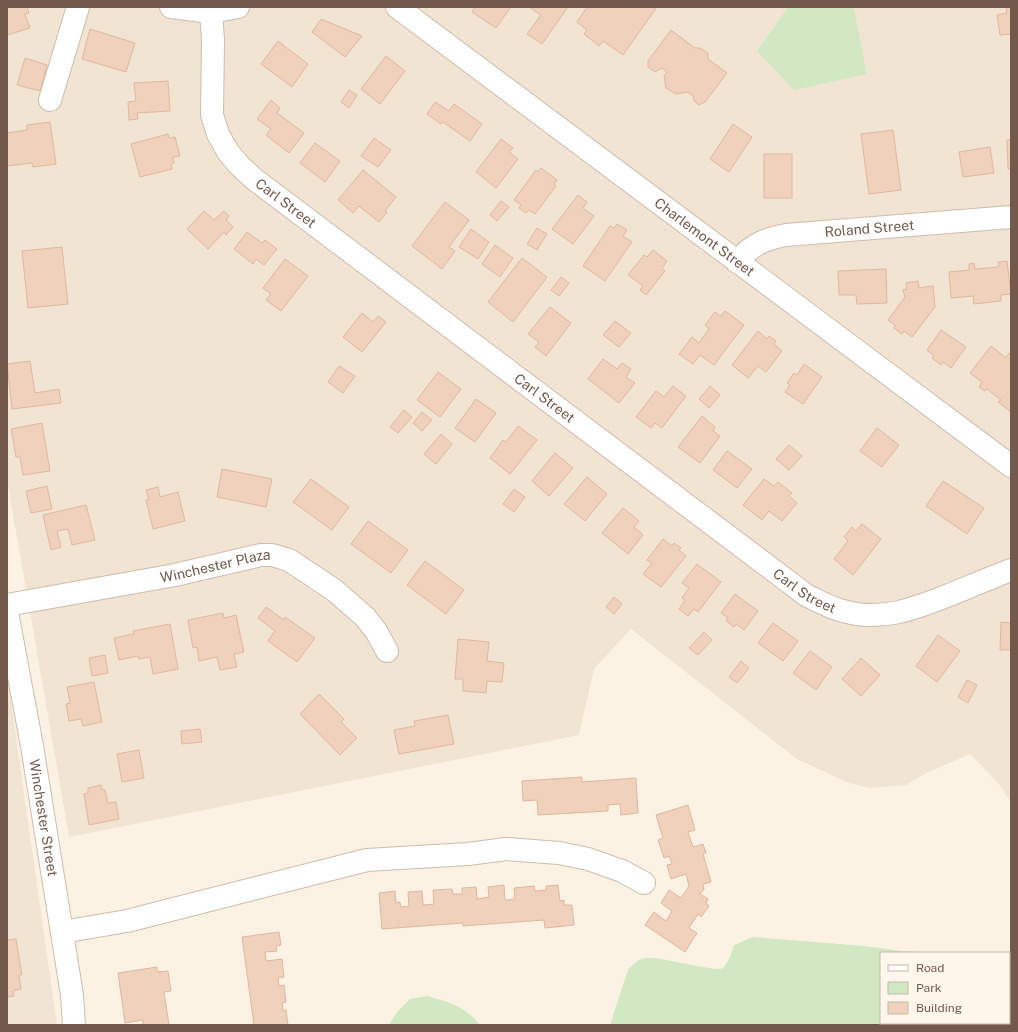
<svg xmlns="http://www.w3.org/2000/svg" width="1018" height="1032" font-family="'Public Sans',sans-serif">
  <rect width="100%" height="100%" fill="#fbf2e4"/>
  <g fill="#f2e4d2">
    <polygon points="7,7 788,7 757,51 867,74 854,7 1011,7 1011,802 998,783 970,754 924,774 906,785 870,788 849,783 797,759 631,629 594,669 579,735 69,837 7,479"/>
    <polygon points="7,673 57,1025 7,1025"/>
  </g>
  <g fill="#d2e8c3">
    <polygon points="788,7 854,7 867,74 794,90 757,51"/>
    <path d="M753 937 864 946 902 951 940 953H881V1023H972V1025H610L628 970C632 965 639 958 646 958 659 956 716 973 723 968 728 963 732 952 734 945Z"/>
    <path d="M427 996C451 1003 463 1005 480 1025H389L397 1012 410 999Z"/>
  </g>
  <g fill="#efd1bc" stroke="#e1b79e">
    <polygon points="7,7 27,7 29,13 25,14 30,28 7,35"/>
    <polygon points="475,7 511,7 496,28 472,12"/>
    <polygon points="529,7 568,7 542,44 527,34 541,15"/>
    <polygon points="587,7 657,7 623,55 603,41 599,46 584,34 587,30 577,22"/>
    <polygon points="1006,7 1011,7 1011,34 1000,35 997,15 1007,13"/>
    <polygon points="321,19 362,36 345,57 312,32"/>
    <polygon points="90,29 135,43 126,72 82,59"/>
    <polygon points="671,30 695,48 700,48 708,53 708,59 727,73 705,102 699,105 694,101 693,96 688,92 676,94 666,88 664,76 667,72 662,68 655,72 648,67 648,61"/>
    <polygon points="278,41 308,64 292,87 261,64"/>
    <polygon points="386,56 405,71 380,104 361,89"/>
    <polygon points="25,58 47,65 40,91 17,85"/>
    <polygon points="168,81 170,111 137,113 138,119 129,120 128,102 136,101 134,83"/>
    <polygon points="349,90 357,95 349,108 341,102"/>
    <polygon points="271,100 280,108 277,113 304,133 289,153 266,135 271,129 257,119"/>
    <polygon points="435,102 449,111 454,104 482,124 470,141 443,122 441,124 427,114"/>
    <polygon points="50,122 56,164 33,167 32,163 7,166 7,133 27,130 27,125"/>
    <polygon points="733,124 752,137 729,172 710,159"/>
    <polygon points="893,130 901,190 869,194 861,134"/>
    <polygon points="168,134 169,138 175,137 180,156 173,157 174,163 171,164 172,169 140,177 131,144"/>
    <polygon points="374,138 391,150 378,167 361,156"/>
    <polygon points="501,139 513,148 509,152 518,159 496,188 476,172"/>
    <polygon points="1007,140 1011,140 1011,169 1008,169"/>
    <polygon points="315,143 340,161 325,182 300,163"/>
    <polygon points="990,147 994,173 963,177 959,152"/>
    <rect x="764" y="154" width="28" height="44"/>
    <polygon points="541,168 557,180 554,184 556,186 535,214 529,210 526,213 519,208 521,205 514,200 536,170 538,172"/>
    <polygon points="363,170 396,197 385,211 387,212 379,222 359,206 353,213 338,200"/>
    <polygon points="578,195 587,202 583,208 594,216 573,244 552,229"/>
    <polygon points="501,201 509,207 497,221 490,215"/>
    <polygon points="445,202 469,220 449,247 455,251 442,269 412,246"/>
    <polygon points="204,211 214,220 224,211 229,216 226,220 233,227 226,235 224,232 208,249 187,229"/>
    <polygon points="617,224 627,230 623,236 632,242 605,281 583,266 610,226 614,228"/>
    <polygon points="537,228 547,234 537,250 527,244"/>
    <polygon points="471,229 489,242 478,259 459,247"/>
    <polygon points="247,232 262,243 265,240 277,249 264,265 256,259 253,264 234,249"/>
    <polygon points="495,245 513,258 500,277 482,264"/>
    <polygon points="62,247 68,304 28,308 22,251"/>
    <polygon points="653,250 667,261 662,268 665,271 646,295 640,290 643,286 628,275 644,255 647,257"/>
    <polygon points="522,258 547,277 513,322 488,302"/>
    <polygon points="285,259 308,276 281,311 266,300 271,294 263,288"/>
    <polygon points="1007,261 1011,294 1001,295 1001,301 974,304 973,296 951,298 949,272 969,270 969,264 974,263 975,269 999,267 998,262"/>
    <polygon points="886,269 887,303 857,304 856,295 839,295 838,271"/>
    <polygon points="561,277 569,283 559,296 551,290"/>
    <polygon points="918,281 919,288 933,286 935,307 912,337 904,331 902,334 894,328 895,325 888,320 905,297 903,290 907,289 906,283"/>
    <polygon points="550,307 571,323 546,356 535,347 539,342 528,334"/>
    <polygon points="725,311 744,325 714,365 700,355 693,364 679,354 692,337 699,343 709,329 705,325 715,312 721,316"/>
    <polygon points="362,313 373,322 378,316 386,322 362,352 343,337"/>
    <polygon points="615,321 631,333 619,347 603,335"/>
    <polygon points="941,330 966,347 951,368 943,362 941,365 932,358 934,356 927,350"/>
    <polygon points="758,331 767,339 769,336 776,341 774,344 782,351 766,372 758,366 748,378 732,365"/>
    <polygon points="991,346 1006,358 1009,353 1011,355 1011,412 998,402 1001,400 987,389 985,391 979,387 982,382 970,373"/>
    <polygon points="603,359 617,369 622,363 631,369 626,377 635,383 619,403 588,379"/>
    <polygon points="30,361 35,393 59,389 61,403 12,409 7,364"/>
    <polygon points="804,364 822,377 803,404 785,392 790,385 787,383 794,373 797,375"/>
    <polygon points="339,366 355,376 343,393 328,382"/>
    <polygon points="438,372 461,389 440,417 417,400"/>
    <polygon points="673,386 686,396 662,428 655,423 651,428 636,417 656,391 664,397"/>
    <polygon points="710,386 720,395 709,408 699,399"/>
    <polygon points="476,399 496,413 475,442 455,428"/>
    <polygon points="404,410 412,417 398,433 390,427"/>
    <polygon points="422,412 432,420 422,431 413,423"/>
    <polygon points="702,416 715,427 713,431 720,436 700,463 678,447"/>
    <polygon points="42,423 50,471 23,475 20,457 16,457 11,429"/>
    <polygon points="518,426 537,440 510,474 490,458 503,440 506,442"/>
    <polygon points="877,428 899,445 882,467 860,451"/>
    <polygon points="441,434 452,444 436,464 424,454"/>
    <polygon points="789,445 802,456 789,470 776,459"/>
    <polygon points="727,451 752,469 737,488 713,470"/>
    <polygon points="555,453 573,468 549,496 532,481"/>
    <polygon points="222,469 272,479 266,507 217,497"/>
    <polygon points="587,477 607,494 585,521 564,504"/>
    <polygon points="311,479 349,507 332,530 293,502"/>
    <polygon points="764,479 774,486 778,482 792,493 789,496 797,503 782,521 769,511 762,520 743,505"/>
    <polygon points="943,481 984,508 967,534 926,506"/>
    <polygon points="47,486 52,509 31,513 26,491"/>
    <polygon points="158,487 160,497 178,492 185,521 153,529 146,500 149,499 146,490"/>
    <polygon points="514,489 525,497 514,512 503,504"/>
    <polygon points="86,505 95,540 72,545 68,529 57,531 61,547 51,550 43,515"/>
    <polygon points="623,508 639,521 634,527 643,535 628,554 602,533"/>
    <polygon points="368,521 408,550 391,573 351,544"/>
    <polygon points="862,524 881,539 853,575 834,559 848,541 844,537 852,527 856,531"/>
    <polygon points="663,539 672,546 674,543 681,548 679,550 686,556 661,587 643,574 652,563 647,560"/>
    <polygon points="425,561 464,590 446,614 407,585"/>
    <polygon points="697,564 721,582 698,612 694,609 688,616 679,609 685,600 682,598 689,588 682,583"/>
    <polygon points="735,594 758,611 744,630 736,624 734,627 726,621 728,618 721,613"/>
    <polygon points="614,597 622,604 614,614 606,607"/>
    <polygon points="266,607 284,620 285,617 315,638 297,662 268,641 275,631 258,618"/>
    <polygon points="223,613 224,618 236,615 244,652 234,654 237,667 220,670 217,657 199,661 197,647 193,648 188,620"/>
    <polygon points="1001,622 1011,623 1011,650 1000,650"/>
    <polygon points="773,623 798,641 783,661 758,643"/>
    <polygon points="170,624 178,669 153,674 150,657 139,659 138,656 119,660 114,638 134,634 133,631"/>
    <polygon points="704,632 712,640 698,655 689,648"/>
    <polygon points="938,635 960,651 937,682 916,666"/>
    <polygon points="458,639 489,642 487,661 504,663 502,682 487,681 486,693 463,691 463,679 455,679"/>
    <polygon points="810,651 832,667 816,690 793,673"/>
    <polygon points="105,655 108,673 92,676 89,658"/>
    <polygon points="861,658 880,675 861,696 842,679"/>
    <polygon points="741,661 749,668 737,683 729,677"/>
    <polygon points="967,680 977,685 968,703 958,697"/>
    <polygon points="94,682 102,722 83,726 81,719 69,721 66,704 70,703 67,687"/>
    <polygon points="319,694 344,719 341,722 357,738 340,755 300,714"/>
    <polygon points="448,715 454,744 399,754 394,730 415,726 414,721"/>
    <polygon points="200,729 202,742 182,744 181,731"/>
    <polygon points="139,750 144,778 122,782 117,754"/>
    <polygon points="582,777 582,782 636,778 638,813 621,815 620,804 608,805 608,811 538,815 537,800 523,801 522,781"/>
    <polygon points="101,785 102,790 105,790 108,803 116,802 119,819 89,825 84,794 88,793 88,788"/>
    <polygon points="688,805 695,830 688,832 693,847 703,844 706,853 703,854 711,882 703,884 704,889 700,894 708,899 706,903 709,906 701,917 698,914 689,928 697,933 685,952 645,925 654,912 666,921 672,911 661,903 669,890 681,898 689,886 686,874 671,879 667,865 672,864 669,856 664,858 658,840 663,838 656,815"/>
    <polygon points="504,885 505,900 515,899 514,888 534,886 535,891 546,890 546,886 558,885 560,901 564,900 564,905 572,905 574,925 545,928 544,920 463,926 463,923 382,929 379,893 395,891 396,903 400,902 401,907 409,906 408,892 422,891 423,905 434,904 433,890 452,889 453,894 462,894 462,888 476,887 477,899 489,897 488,887"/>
    <polygon points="279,932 281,945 276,946 277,951 265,952 266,961 282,959 284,977 278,978 279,986 284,985 286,1002 282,1003 283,1010 286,1010 288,1025 254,1025 242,937"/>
    <polygon points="16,939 22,975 19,975 21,989 13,991 14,996 7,997 7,940"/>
    <polygon points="157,967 157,972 168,971 171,991 164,992 169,1025 143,1025 143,1020 125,1023 118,973"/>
  </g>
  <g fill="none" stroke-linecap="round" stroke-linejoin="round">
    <defs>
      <g id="minor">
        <polyline points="171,7 211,12 238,7"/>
        <path id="s1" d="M397 7 1011 466"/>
        <path id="s2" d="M211 12 213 40 212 115 218 134 228 152 240 166 254 179 806 595C818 601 830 608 843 611 881 622 914 609 949 595 969 587 990 578 1011 570"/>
        <polyline points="50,100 78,7"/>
        <path id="s3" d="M737 262C751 245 764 239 786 235L1011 217"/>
        <path id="s4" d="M7 605 175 575 261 555H272L289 560 334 590 365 617 376 631 387 651"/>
        <polyline points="62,932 127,921 367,860 468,854 506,849 559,853 588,859 622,871 644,883"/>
      </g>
      <g id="tertiary">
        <path id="s5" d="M7 612 32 746 72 995 74 1025"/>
      </g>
    </defs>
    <use href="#minor" stroke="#cebcae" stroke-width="24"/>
    <use href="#tertiary" stroke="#cebcae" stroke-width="24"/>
    <use href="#minor" stroke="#fff" stroke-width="22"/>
    <use href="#tertiary" stroke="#fff" stroke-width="22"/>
  </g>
  <g text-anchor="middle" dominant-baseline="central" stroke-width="4" stroke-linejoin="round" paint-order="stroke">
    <g font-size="14" fill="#72594b" stroke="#fef6ea">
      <text stroke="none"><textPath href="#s2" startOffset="221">Carl Street</textPath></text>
      <text stroke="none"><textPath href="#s3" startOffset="141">Roland Street</textPath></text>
      <text stroke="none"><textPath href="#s1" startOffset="384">Charlemont Street</textPath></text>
      <text stroke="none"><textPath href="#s2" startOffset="545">Carl Street</textPath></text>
      <text stroke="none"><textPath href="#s4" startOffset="212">Winchester Plaza</textPath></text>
      <text stroke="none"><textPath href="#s2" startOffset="869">Carl Street</textPath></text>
      <text stroke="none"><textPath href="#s5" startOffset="209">Winchester Street</textPath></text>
    </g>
  </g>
  <rect width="1018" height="1032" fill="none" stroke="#72594b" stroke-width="16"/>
  <rect x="880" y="952" width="130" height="72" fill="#fef6ea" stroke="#c6b7aa"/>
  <rect x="888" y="965" width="20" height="6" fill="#ffffff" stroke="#c6b7aa"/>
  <text x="916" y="972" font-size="12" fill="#72594b">Road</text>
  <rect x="888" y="982" width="20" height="12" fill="#d2e8c3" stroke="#c6b7aa"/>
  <text x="916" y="992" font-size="12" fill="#72594b">Park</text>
  <rect x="888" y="1002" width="20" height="12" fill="#efd1bc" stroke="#c6b7aa"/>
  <text x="916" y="1012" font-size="12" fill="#72594b">Building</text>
</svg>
